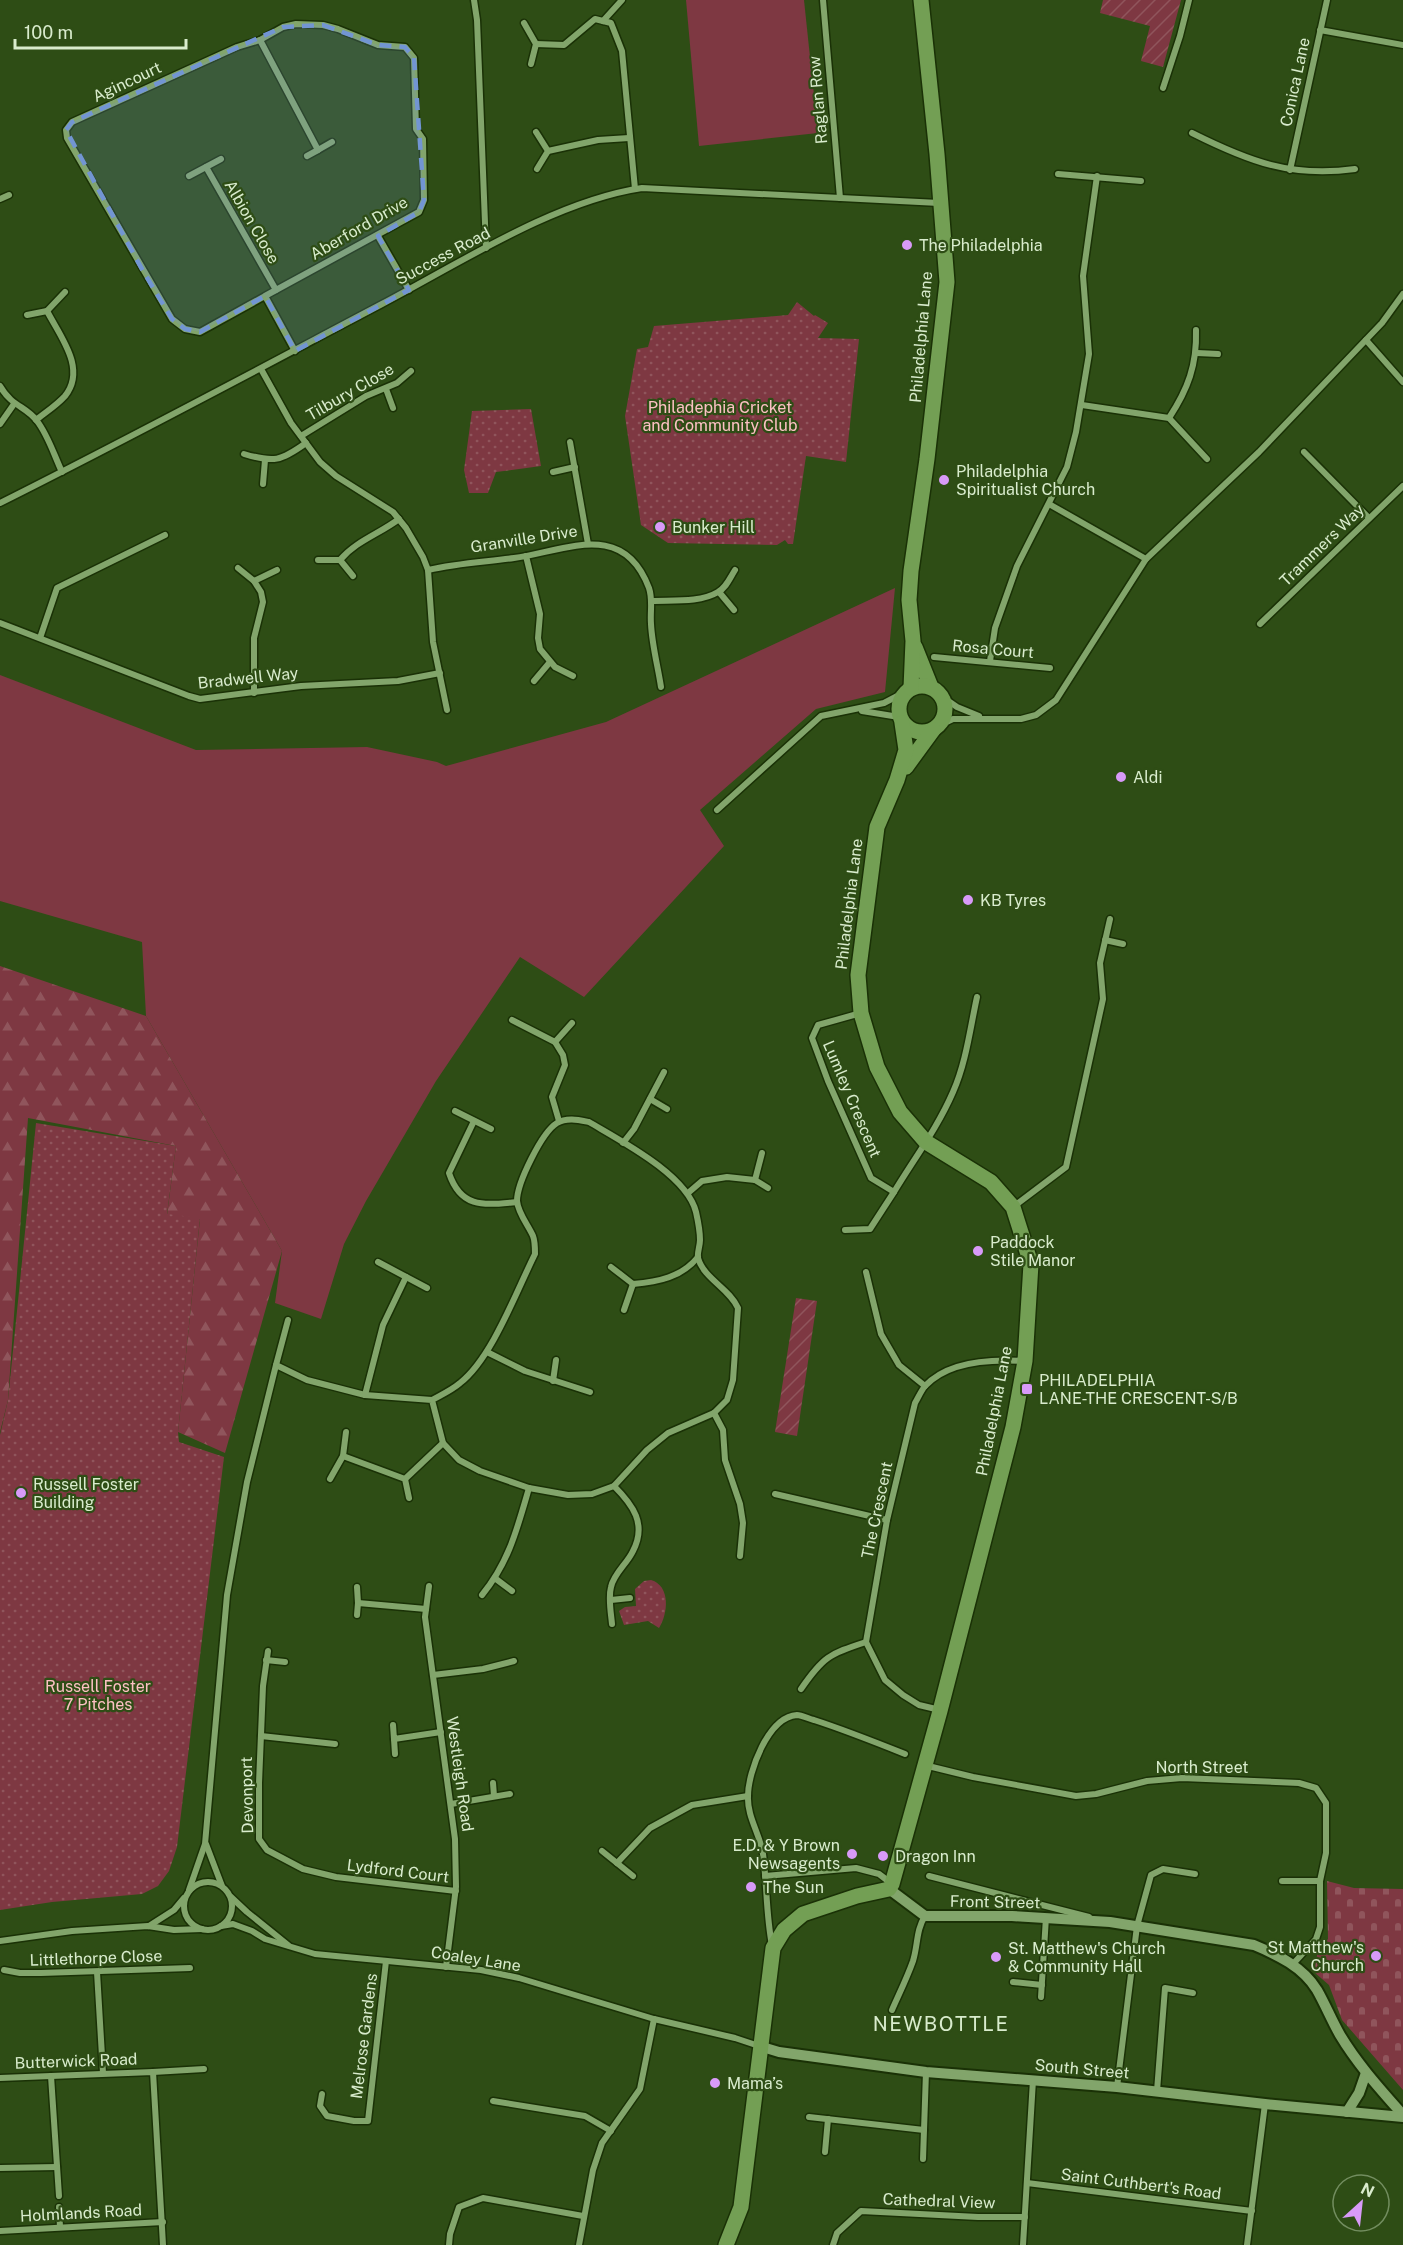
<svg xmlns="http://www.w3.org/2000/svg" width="1403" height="2245" font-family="'Public Sans',sans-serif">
  <defs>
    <pattern id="forest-firs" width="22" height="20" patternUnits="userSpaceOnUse" patternTransform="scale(1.5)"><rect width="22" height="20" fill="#7e3842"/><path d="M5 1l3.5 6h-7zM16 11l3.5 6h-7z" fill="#90555c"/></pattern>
    <pattern id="cemetery-stones" width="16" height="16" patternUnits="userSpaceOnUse" patternTransform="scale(1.5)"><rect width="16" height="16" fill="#7e3842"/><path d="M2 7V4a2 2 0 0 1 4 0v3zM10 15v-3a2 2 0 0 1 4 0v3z" fill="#90555c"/></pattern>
    <pattern id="park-dots" width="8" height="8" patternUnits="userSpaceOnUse" patternTransform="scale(1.5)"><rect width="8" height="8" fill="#7e3842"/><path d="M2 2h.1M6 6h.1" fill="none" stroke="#90555c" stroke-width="1.8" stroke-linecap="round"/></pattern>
    <pattern id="garden-furrows" width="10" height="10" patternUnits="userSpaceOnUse" patternTransform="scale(1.5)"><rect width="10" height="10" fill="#7e3842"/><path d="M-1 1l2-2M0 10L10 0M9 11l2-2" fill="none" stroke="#90555c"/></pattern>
  </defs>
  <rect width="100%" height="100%" fill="#2e4d15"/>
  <g fill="#7e3842">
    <polygon points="686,0 804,0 818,133 699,146"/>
    <polygon points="895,588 885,692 816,709 700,810 724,846 584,997 520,957 436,1081 366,1201 344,1244 321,1319 275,1303 282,1251 146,1016 142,942 0,901 0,675 196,750 367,747 437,762 446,766 606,722"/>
  </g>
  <polygon fill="url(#forest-firs)" points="0,966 146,1016 282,1251 225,1453 178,1432 200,1219 167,1215 176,1146 28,1118 8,1400 0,1432"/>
  <polygon fill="url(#cemetery-stones)" points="1327,1881 1354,1888 1403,1889 1403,2090 1342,2020 1329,1985 1314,1972 1318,1950 1328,1939"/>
  <g fill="url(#park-dots)">
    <polygon points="797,302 814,316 815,315 828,323 818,338 859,339 846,462 806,456 793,544 788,544 785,540 777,545 668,543 641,525 625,416 637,349 648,347 654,326 788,315"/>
    <polygon points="531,409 541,466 496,472 488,493 469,493 464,470 472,411"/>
    <polygon points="36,1123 176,1146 167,1214 200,1218 178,1432 179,1442 224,1457 177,1847 169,1871 158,1886 142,1894 52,1902 0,1910 0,1435 8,1400"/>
    <path d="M651 1580C671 1586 668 1614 659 1628L648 1621 624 1625 619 1611 625 1607 636 1606 635 1589 644 1581Z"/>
  </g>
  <g fill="url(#garden-furrows)">
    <polygon points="1103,0 1181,0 1163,67 1141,61 1150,26 1100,13"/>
    <polygon points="796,1298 817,1301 797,1436 775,1432"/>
  </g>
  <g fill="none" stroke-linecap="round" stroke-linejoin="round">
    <defs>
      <g id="minor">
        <polyline points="474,0 477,20 486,248"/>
        <polyline points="823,0 840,198"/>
        <polyline points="603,21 622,0"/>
        <polyline points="524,23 536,44 531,64"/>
        <polyline points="1320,30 1403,45"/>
        <polyline points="260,40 318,150 332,142"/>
        <polyline points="536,44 564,45 595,19 611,23 622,51 635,189"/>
        <polyline points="1163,88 1180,36 1189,0"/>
        <polyline points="536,132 548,151 537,169"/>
        <path d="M1192 133C1248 161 1291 178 1355 169"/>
        <polyline points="548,151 598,140 629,138"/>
        <polyline points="307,156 318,150"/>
        <polyline points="206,167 276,290"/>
        <polyline points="1290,170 1327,0"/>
        <polyline points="1058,174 1141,181"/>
        <polyline points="189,176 221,159"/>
        <polyline points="0,199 9,195"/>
        <polyline points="378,236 409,290"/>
        <polyline points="265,296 200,332 185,329 172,319 67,138 66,130 72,122 237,47 260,40 283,27 296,24 323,25 338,29 378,45 405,47 414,58 416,129 423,139 424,200 419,212 265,296 295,351"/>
        <polyline points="27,315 47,311 65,292"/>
        <polyline points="1366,340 1403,382"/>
        <polyline points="1197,353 1218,354"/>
        <polyline points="261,369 291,423 320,462 336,476 393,512 406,528 423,557 428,570 433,642 447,710"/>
        <path d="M0 386C12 407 26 406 37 421 48 435 54 455 62 472"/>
        <polyline points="386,389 393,408"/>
        <polyline points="1082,405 1169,418 1207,459"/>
        <path d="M1169 418C1188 389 1197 365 1196 330"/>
        <path d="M36 420C46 412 57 405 65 396 87 369 60 336 47 311"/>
        <polyline points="0,424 14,404"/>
        <polyline points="301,436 366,396 397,383 411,371"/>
        <polyline points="570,442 588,544"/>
        <polyline points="1304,452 1369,518"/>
        <path d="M244 454C274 463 281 461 306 443"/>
        <polyline points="553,472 575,467"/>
        <polyline points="263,484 265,460"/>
        <path d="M0 503C128 439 255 371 382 304 460 263 555 201 642 188L939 203"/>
        <polyline points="1049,504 1146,559"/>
        <polyline points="526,556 540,614 538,638 540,649 555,667 573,676"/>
        <polyline points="318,560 340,560 353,576"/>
        <path d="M340 560C356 541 379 534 399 519"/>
        <polyline points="238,568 254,581 261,592 263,602 254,638 254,693"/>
        <path d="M428 570C458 563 484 562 514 558 565 551 623 519 649 588 653 600 650 611 651 624 652 645 658 667 661 687"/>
        <polyline points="254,581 277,570"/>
        <polyline points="719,592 734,610"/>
        <path d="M652 601C672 600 700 603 718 592 726 588 730 578 735 570"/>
        <polyline points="0,623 189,696 200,699 301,686 398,681 440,673"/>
        <polyline points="1260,624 1403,486"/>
        <polyline points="40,638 57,588 165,535"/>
        <polyline points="934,657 1050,668"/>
        <polyline points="990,661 995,628 1017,566 1067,467 1076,432 1089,354 1083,276 1097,176"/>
        <polyline points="534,681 550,662"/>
        <polyline points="941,696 957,707 979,716"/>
        <polyline points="862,711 899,717"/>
        <polyline points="938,726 953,719 1021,719 1036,715 1056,700 1146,559 1259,452 1382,323 1403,294"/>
        <polyline points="717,810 821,716 884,703 905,692"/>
        <polyline points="1105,940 1123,944"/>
        <path d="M861 1013 818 1025 812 1038 828 1081 871 1178 894 1192C914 1159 938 1127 953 1092 966 1063 970 1029 977 997"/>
        <polyline points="512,1020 555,1042 563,1055 565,1065 552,1097 559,1121"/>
        <polyline points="555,1042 572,1023"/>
        <polyline points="650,1099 667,1109"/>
        <polyline points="455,1111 491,1129"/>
        <path d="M474 1121 449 1173C461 1209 484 1205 517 1202"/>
        <polyline points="623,1143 634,1129 664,1072"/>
        <polyline points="755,1180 768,1188"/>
        <polyline points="688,1193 702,1181 727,1177 755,1180 762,1153"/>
        <polyline points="1013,1207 1066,1167 1103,999 1100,963 1110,919"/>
        <polyline points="845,1230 870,1229 894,1192"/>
        <polyline points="378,1262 427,1288"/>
        <path d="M611 1267 633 1284C658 1282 682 1277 698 1257"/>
        <polyline points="866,1272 881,1334 899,1365 925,1386"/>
        <polyline points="624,1310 633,1284"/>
        <path d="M288 1320 276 1365 307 1380 365 1395 432 1400 443 1443 459 1460 480 1471 529 1488 568 1495 592 1494 614 1486 647 1450 668 1433 714 1413 727 1400 733 1380 738 1308C729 1288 704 1279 698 1258 697 1253 700 1246 700 1240 700 1231 698 1221 696 1212 687 1175 621 1141 589 1122 579 1120 567 1117 557 1123 542 1132 517 1183 517 1201 518 1213 528 1225 533 1236 535 1241 535 1248 535 1254 516 1292 492 1358 460 1383 452 1390 441 1395 432 1400"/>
        <polyline points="487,1352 525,1371 590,1392"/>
        <polyline points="553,1381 556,1360"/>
        <polyline points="365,1395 383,1325 406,1277"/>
        <polyline points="714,1413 723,1430 725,1460 740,1504 743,1523 740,1556"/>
        <polyline points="343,1456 405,1479 409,1498"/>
        <polyline points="330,1479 343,1456 346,1432"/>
        <polyline points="405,1479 443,1443"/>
        <polyline points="775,1494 887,1520"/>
        <polyline points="496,1579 512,1591"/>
        <polyline points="429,1586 425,1617 455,1839 456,1887 446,1967"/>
        <polyline points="357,1587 358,1603 426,1609"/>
        <path d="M482 1595C509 1562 517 1529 529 1488"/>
        <polyline points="611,1600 630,1598"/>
        <polyline points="357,1615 358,1603"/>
        <path d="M612 1624C611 1613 608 1598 611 1587 614 1573 627 1564 633 1551 647 1524 633 1505 614 1486"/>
        <polyline points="268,1651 263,1686 259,1783 259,1839 267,1850 303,1869 336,1877 456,1891"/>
        <polyline points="266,1660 285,1662"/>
        <polyline points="433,1675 483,1669 514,1661"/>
        <path d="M801 1689C823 1657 829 1654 866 1642"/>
        <path d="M940 1710 919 1705 903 1695 885 1680 866 1642 887 1520 915 1403C918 1398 921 1391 925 1386 948 1361 992 1359 1024 1361"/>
        <polyline points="393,1725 394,1739 441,1732"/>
        <polyline points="261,1736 335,1744"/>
        <polyline points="394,1739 395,1754"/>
        <polyline points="924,1765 973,1777 1076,1796 1096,1794 1147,1781 1182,1778 1299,1783 1316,1788 1326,1803 1326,1853 1320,1881 1320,1927 1316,1939 1293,1964"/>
        <polyline points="493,1783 494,1796"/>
        <polyline points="451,1804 510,1794"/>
        <polyline points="206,1844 222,1886"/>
        <polyline points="602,1851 633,1876"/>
        <polyline points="617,1863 650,1828 692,1805 748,1796"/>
        <polyline points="765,1876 856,1868 879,1874 892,1884"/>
        <polyline points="929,1876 1089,1917"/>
        <polyline points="1282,1881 1320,1881"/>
        <circle cx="208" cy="1906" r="24"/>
        <polyline points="189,1890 205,1844 227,1595 247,1482 276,1365"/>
        <polyline points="231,1897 247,1912 288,1945"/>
        <polyline points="149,1926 174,1910 184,1898"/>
        <polyline points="221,1926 233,1924 252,1931 265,1939 315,1954 481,1970 519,1978 654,2019 735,2038 759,2046"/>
        <polyline points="0,1941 72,1931 148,1926 174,1930 202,1929"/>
        <path d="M772 1945C766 1915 767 1884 763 1854 760 1834 747 1817 748 1796 748 1772 768 1717 797 1715 802 1715 809 1719 814 1720 845 1730 875 1742 905 1754"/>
        <polyline points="4,1970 20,1973 41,1973 190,1968"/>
        <polyline points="97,1972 103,2073"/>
        <polyline points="1013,1982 1042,1985"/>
        <polyline points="1041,1997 1046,1917"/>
        <path d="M892 2010C899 1994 907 1978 913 1961 918 1945 916 1930 925 1916"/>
        <polyline points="153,2072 204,2069"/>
        <polyline points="51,2076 59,2196"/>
        <polyline points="0,2078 153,2072 163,2245"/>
        <polyline points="1117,2087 1137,1926 1151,1875 1163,1869 1195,1874"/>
        <polyline points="1157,2091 1165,1988 1193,1993"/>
        <polyline points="322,2094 320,2106 327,2116 354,2121 368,2121 386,1961"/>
        <polyline points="493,2101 585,2116 611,2131"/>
        <polyline points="809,2117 924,2130"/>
        <polyline points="825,2152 828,2119"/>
        <polyline points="923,2159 926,2072"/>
        <polyline points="0,2168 57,2167"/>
        <polyline points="1027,2183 1252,2211"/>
        <polyline points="59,2207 60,2227"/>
        <polyline points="0,2231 163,2222"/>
        <polyline points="449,2245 450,2234 459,2207 483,2198 583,2216"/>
        <polyline points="579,2245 593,2170 602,2143 640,2089 654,2019"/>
        <polyline points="833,2245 837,2233 861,2211 978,2217 1025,2217"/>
        <polyline points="1023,2245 1033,2080"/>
        <polyline points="1247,2245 1265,2104"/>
      </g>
      <g id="tertiary">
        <path d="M889 1889 925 1916H1012L1110 1922 1254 1945C1278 1955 1303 1967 1317 1990 1325 2004 1332 2021 1340 2035 1358 2065 1381 2090 1403 2115"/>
        <polyline points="759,2046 779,2052 926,2072 1117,2087 1265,2104 1403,2117"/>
        <polyline points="1347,2112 1359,2093 1366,2073"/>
      </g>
      <g id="primary">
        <polyline points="915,647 931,687"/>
        <circle cx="922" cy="709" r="23"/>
        <polyline points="911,688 913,641 909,600 911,571 927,459 947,282 937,154 921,0"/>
        <polyline points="906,767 933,730"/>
        <polyline points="726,2245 741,2207 773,1948 784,1930 803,1914 857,1896 889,1889 892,1884 940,1711 1013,1427 1025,1361 1031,1264 1013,1207 991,1182 926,1142 900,1112 877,1067 861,1013 858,975 877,827 897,780 906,750 902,723"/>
      </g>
    </defs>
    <use href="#minor" stroke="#1a3106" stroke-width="9"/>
    <use href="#tertiary" stroke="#1a3106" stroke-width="14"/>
    <use href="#primary" stroke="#1a3106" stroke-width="18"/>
    <use href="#minor" stroke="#82a56b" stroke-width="6"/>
    <use href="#tertiary" stroke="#82a56b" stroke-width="10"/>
    <use href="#primary" stroke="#739f54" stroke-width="15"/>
  </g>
  <path fill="#7295d3" fill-opacity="0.2" stroke="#7295d3" stroke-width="4.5" stroke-dasharray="12 8" stroke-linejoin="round" d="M323 25 378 45 405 47 414 58 424 200 419 212 378 236 409 290 295 351 265 296 200 332 185 329 172 319 143 271 66 130 72 122 283 27Z"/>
  <g fill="#d89af8" stroke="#2e4d15" stroke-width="2">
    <circle cx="907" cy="245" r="6"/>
    <circle cx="944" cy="480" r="6"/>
    <circle cx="660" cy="527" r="6"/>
    <circle cx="1121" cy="777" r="6"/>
    <circle cx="968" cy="900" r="6"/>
    <circle cx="978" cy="1251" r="6"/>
    <rect x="1021" y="1383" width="12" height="12" rx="3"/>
    <circle cx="21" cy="1493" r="6"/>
    <circle cx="852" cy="1854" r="6"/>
    <circle cx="883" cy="1856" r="6"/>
    <circle cx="751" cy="1887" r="6"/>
    <circle cx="1376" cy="1956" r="6"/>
    <circle cx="996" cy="1957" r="6"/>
    <circle cx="715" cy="2083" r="6"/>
  </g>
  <g text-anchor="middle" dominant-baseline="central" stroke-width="4.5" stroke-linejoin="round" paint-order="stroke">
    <g font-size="16" fill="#d9eccd" stroke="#2e4d15">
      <text transform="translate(127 82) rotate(-25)">Agincourt</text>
      <text transform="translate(1295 82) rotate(-78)">Conica Lane</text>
      <text transform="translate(818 100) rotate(-95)">Raglan Row</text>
      <text transform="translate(252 222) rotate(60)">Albion Close</text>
      <text transform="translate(359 228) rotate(-30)">Aberford Drive</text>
      <text transform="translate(443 256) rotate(-28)">Success Road</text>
      <text transform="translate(921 337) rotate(-85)">Philadelphia Lane</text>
      <text transform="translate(350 392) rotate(-30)">Tilbury Close</text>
      <text transform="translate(524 539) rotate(-9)">Granville Drive</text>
      <text transform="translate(1322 545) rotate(-44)">Trammers Way</text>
      <text transform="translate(993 649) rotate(5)">Rosa Court</text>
      <text transform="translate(248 678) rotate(-6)">Bradwell Way</text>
      <text transform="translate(849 904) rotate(-83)">Philadelphia Lane</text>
      <text transform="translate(852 1099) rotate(67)">Lumley Crescent</text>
      <text transform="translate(994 1411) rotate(-79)">Philadelphia Lane</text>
      <text transform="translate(877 1510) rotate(-78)">The Crescent</text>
      <text x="1202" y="1767">North Street</text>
      <text transform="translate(460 1774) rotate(82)">Westleigh Road</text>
      <text transform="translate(247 1795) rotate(-91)">Devonport</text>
      <text transform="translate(398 1871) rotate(7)">Lydford Court</text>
      <text transform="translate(995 1902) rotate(1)">Front Street</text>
      <text transform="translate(96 1958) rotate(-2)">Littlethorpe Close</text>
      <text transform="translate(476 1959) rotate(9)">Coaley Lane</text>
      <text transform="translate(364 2036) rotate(-83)">Melrose Gardens</text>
      <text transform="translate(76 2061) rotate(-2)">Butterwick Road</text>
      <text transform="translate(1082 2069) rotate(5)">South Street</text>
      <text transform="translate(1141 2184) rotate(7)">Saint Cuthbert's Road</text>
      <text transform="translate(939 2201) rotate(2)">Cathedral View</text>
      <text transform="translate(81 2213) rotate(-3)">Holmlands Road</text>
    </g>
    <g font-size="16" fill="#d9eccd" stroke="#2e4d15" text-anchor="start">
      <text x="919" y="245">The Philadelphia</text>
      <text x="956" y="471">Philadelphia<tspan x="956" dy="18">Spiritualist Church</tspan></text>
      <text x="672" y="527">Bunker Hill</text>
      <text x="1133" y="777">Aldi</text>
      <text x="980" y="900">KB Tyres</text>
      <text x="990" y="1242">Paddock<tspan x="990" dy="18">Stile Manor</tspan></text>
      <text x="1039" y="1380">PHILADELPHIA<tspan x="1039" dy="18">LANE-THE CRESCENT-S/B</tspan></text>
      <text x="33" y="1484">Russell Foster<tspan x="33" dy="18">Building</tspan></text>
      <text x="840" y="1845" text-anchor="end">E.D. &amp; Y Brown<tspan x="840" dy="18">Newsagents</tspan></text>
      <text x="895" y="1856">Dragon Inn</text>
      <text x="763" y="1887">The Sun</text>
      <text x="1364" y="1947" text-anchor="end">St Matthew's<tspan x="1364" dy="18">Church</tspan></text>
      <text x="1008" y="1948">St. Matthew's Church<tspan x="1008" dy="18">&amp; Community Hall</tspan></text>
      <text x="727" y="2083">Mama’s</text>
    </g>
    <g font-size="16" fill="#fdc0c4" stroke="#2e4d15">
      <text x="720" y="407">Philadephia Cricket<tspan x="720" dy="18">and Community Club</tspan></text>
      <text x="98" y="1686">Russell Foster<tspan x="98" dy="18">7 Pitches</tspan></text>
    </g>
    <g font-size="20" letter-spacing="1.5" fill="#d9eccd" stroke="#2e4d15">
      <text x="941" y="2024">NEWBOTTLE</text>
    </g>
  </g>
  <g transform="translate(1361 2203) rotate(27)"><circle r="28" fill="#2e4d15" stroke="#728d5f" stroke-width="1.5"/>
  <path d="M0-4.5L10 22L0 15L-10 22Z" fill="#d89af8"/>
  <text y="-9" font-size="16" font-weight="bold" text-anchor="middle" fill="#d9eccd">N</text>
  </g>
  <path d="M15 39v9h171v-9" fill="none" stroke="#d9eccd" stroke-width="3"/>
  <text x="24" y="39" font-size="18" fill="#d9eccd" stroke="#2e4d15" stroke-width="4.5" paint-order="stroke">100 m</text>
</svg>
